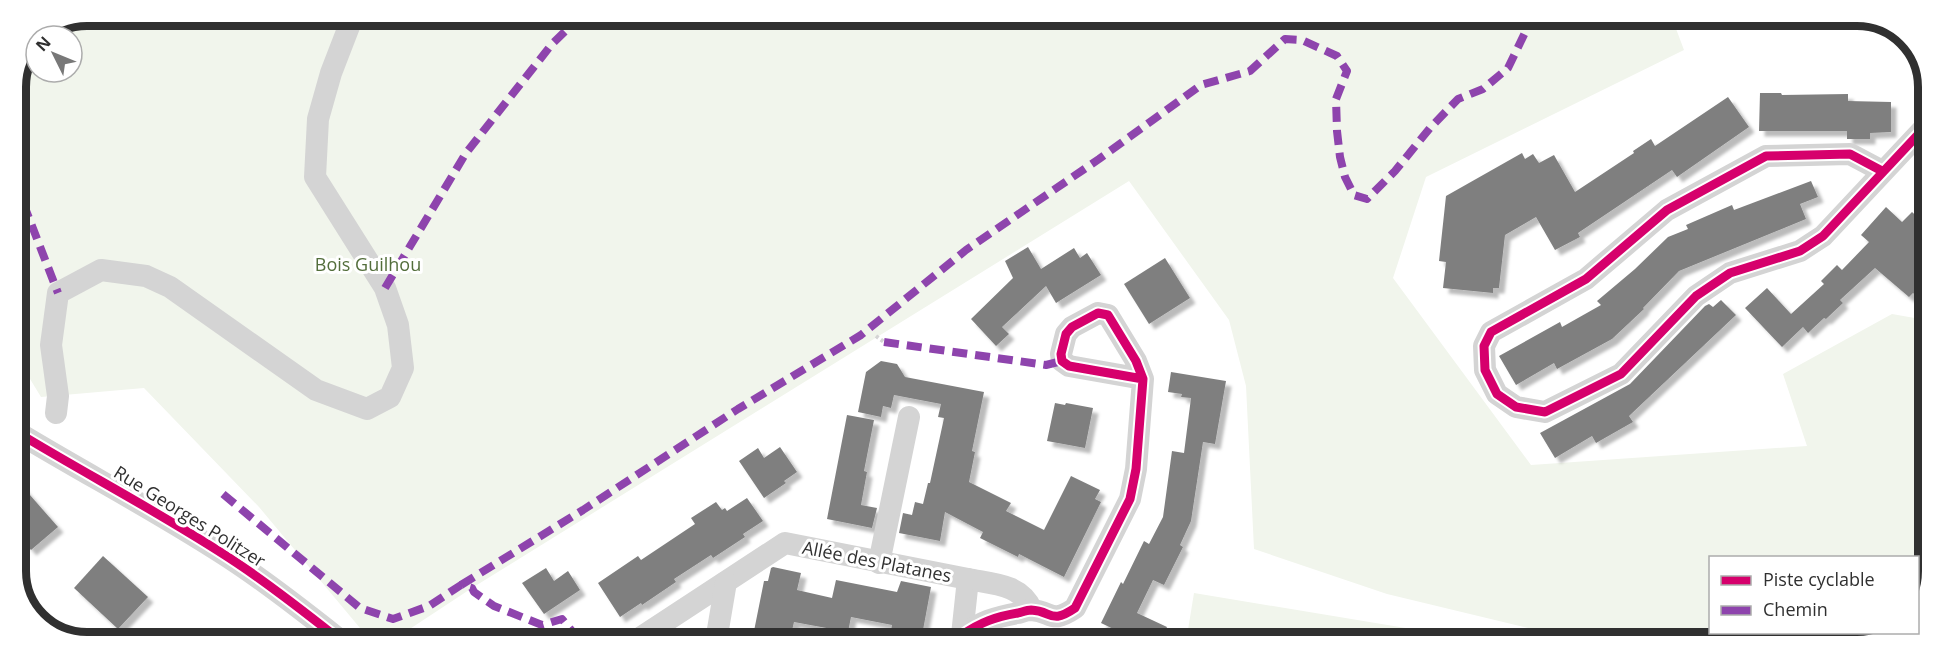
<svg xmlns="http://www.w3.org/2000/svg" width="1943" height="658" font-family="'Open Sans',sans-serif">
  <defs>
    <filter id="shadow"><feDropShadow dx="5.5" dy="5.5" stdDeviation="1.5" flood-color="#0004"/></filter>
  </defs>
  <rect width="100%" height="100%" fill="#fff"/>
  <g fill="#f1f5ec" fill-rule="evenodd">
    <path d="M86 15 1672 18 1684 50 1426 177 1393 278 1531 465 1807 446 1783 374 1892 314 1926 320 1924 594 1918 604V558H1710V632L1888 633 1857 643 1586 642 1387 594 1254 549 1246 386 1229 320 1129 181 472 588 393 640H370L259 507 144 388 41 397 16 356 15 339V82L36 36ZM36 36H72V72H36Z"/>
    <polygon points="1194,593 1490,642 1186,642"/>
  </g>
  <g fill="#7f7f7f" filter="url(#shadow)">
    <polygon points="1760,93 1781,93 1782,95 1848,94 1848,101 1891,102 1891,132 1870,133 1870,139 1847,139 1847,131 1759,131"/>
    <polygon points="1728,97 1749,127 1677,177 1672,170 1578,233 1580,237 1555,250 1536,217 1505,235 1499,288 1493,288 1493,293 1443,288 1446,262 1439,261 1446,196 1522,153 1525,159 1533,154 1539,163 1554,155 1575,192 1634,153 1633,151 1651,139 1655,146"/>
    <polygon points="1811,181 1818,197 1800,204 1806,219 1679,271 1643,308 1644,309 1612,339 1557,369 1554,363 1516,385 1499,356 1560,322 1562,327 1601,305 1597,301 1635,269 1668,237 1688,229 1686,225 1732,205 1734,210"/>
    <polygon points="1886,207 1902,222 1912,212 1927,226 1926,305 1913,293 1909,297 1875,268 1840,300 1843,303 1826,319 1824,318 1808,333 1803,327 1782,347 1745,308 1767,288 1791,314 1824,284 1821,281 1837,265 1842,270 1869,242 1861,235"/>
    <polygon points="1028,247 1041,269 1074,248 1080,258 1087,253 1101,275 1056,303 1046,286 1002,327 1009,334 996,346 971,319 1013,278 1005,261"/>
    <polygon points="1165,258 1190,298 1149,324 1124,284"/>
    <polygon points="1721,300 1736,315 1629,416 1633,422 1596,443 1592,436 1555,458 1540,433 1630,384 1705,306 1709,304 1713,307"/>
    <polygon points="881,361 897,364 905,377 984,392 972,451 975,452 969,482 1011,503 1006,511 1044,530 1071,476 1100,490 1095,499 1101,502 1064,577 1019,554 1018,557 980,538 983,532 945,512 940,541 899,533 903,513 912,515 915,502 923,504 928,483 930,483 944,418 938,417 941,404 894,395 891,408 883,406 881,417 858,412 866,372"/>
    <polygon points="1171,372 1226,381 1215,444 1203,442 1191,521 1180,545 1183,547 1164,585 1153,580 1137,613 1167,627 1160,642 1123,641 1126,635 1101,623 1121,582 1123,584 1144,541 1149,544 1163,517 1172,451 1184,453 1191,398 1181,397 1182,394 1168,392"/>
    <polygon points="1055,403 1065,405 1066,403 1093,408 1085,448 1047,441"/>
    <polygon points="847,415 874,420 864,471 867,472 861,505 877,508 872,528 827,519"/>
    <polygon points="780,447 797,472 784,481 786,483 764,498 739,461 758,448 764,458"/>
    <polygon points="15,478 58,527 31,550 15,532"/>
    <polygon points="747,498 763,521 743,534 745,537 713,558 711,555 674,579 676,582 642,605 641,603 620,617 598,583 638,556 641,560 695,524 691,518 716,502 722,510 725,508 727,511"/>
    <polygon points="103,556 148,597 118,629 74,588"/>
    <polygon points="773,567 801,573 797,590 832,598 836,580 897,592 901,581 931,587 921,641 889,641 892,625 851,617 848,632 794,622 791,635 782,633 781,641 752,641 764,581 768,581 771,568"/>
    <polygon points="546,568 554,581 568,571 580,590 544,614 522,583"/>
  </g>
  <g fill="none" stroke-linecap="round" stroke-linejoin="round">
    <polyline stroke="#d4d4d4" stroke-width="4" stroke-dasharray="3 3" stroke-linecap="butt" points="876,336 884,342"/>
    <g stroke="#d4d4d4" stroke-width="22">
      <polyline points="1882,171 1850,154 1766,156 1667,210 1586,279 1491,332 1484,346 1485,370 1497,394 1516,407 1545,412 1621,374 1696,296 1730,273 1800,251 1823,236 1928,124"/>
      <polyline points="15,373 18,400 15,410"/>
      <polyline points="56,413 58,396 51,345 58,293 101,270 146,276 170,287 316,390 367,409 390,397 403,368 398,325 385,288 315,177 318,119 331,73 353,16"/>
      <path d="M15 431C89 476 165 515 237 563 273 587 306 613 340 640"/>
      <polyline points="879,563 909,417"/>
      <path d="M962 635 968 579C994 584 1021 584 1032 610"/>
      <polyline points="637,640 785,543 968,579"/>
      <polyline points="716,641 726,582"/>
      <path d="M961 641 962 635C981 622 995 617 1018 613 1022 612 1027 610 1031 610 1053 611 1050 625 1075 608L1130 499 1136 469 1143 379 1136 361 1108 315 1098 313 1072 327 1066 334 1061 354 1062 361 1069 366 1143 379"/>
    </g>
    <g stroke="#8e44ad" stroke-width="8" stroke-dasharray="15 8" stroke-linecap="butt">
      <polyline points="15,182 58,293"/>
      <polyline points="385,288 466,153 552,44 581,16"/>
      <polyline points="884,342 1046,365 1062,361"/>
      <polyline points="223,494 360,608 393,619 429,606 461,585 472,588 474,592 494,606 542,625 562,619 577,637 592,640"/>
      <polyline points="461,585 583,510 738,409 861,335 966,250 1099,159 1201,85 1250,71 1285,39 1302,40 1337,56 1347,71 1336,99 1337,131 1340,157 1345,177 1354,195 1367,199 1395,171 1430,128 1458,99 1483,89 1508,68 1532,18"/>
    </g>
    <defs>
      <g id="cycleway">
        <polyline points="1882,171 1850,154 1766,156 1667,210 1586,279 1491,332 1484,346 1485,370 1497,394 1516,407 1545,412 1621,374 1696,296 1730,273 1800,251 1823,236 1928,124"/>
        <path d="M15 431C89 476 165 515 237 563 273 587 306 613 340 640"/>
        <path d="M961 641 962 635C981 622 995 617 1018 613 1022 612 1027 610 1031 610 1053 611 1050 625 1075 608L1130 499 1136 469 1143 379 1136 361 1108 315 1098 313 1072 327 1066 334 1061 354 1062 361 1069 366 1143 379"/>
      </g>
    </defs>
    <use href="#cycleway" stroke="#fff" stroke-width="13"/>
    <use href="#cycleway" stroke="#d6006c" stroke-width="9"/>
  </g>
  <g text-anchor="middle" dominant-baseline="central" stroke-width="6" stroke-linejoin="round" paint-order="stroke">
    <g font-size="18" fill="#536e3b" stroke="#fff">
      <text x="368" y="264">Bois Guilhou</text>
    </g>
    <g font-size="18" fill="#303030" stroke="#fff">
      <text transform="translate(190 516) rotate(32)">Rue Georges Politzer</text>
      <text transform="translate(877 561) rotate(11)">Allée des Platanes</text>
    </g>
  </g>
  <path d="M0 0H1943V658H0ZM87 26H1857A61 61 0 0 1 1918 87V571A61 61 0 0 1 1857 632H87A61 61 0 0 1 26 571V87A61 61 0 0 1 87 26Z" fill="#fff" fill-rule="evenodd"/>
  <path fill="none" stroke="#303030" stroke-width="8" d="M87 26H1857A61 61 0 0 1 1918 87V571A61 61 0 0 1 1857 632H87A61 61 0 0 1 26 571V87A61 61 0 0 1 87 26Z"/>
  <rect x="1709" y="556" width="210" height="78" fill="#ffffff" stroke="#acacac" stroke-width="1.5"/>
  <rect x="1721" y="576" width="30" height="9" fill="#d6006c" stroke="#acacac" stroke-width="1.5"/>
  <text x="1763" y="586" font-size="18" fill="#303030">Piste cyclable</text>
  <rect x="1721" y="606" width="30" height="9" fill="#8e44ad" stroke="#acacac" stroke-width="1.5"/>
  <text x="1763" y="616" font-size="18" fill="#303030">Chemin</text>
  <g transform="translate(54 54) rotate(313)"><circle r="28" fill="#ffffff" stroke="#acacac" stroke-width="1.5"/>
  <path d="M0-4.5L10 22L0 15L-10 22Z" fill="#787878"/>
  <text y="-9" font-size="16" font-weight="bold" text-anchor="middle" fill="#303030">N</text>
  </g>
</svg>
